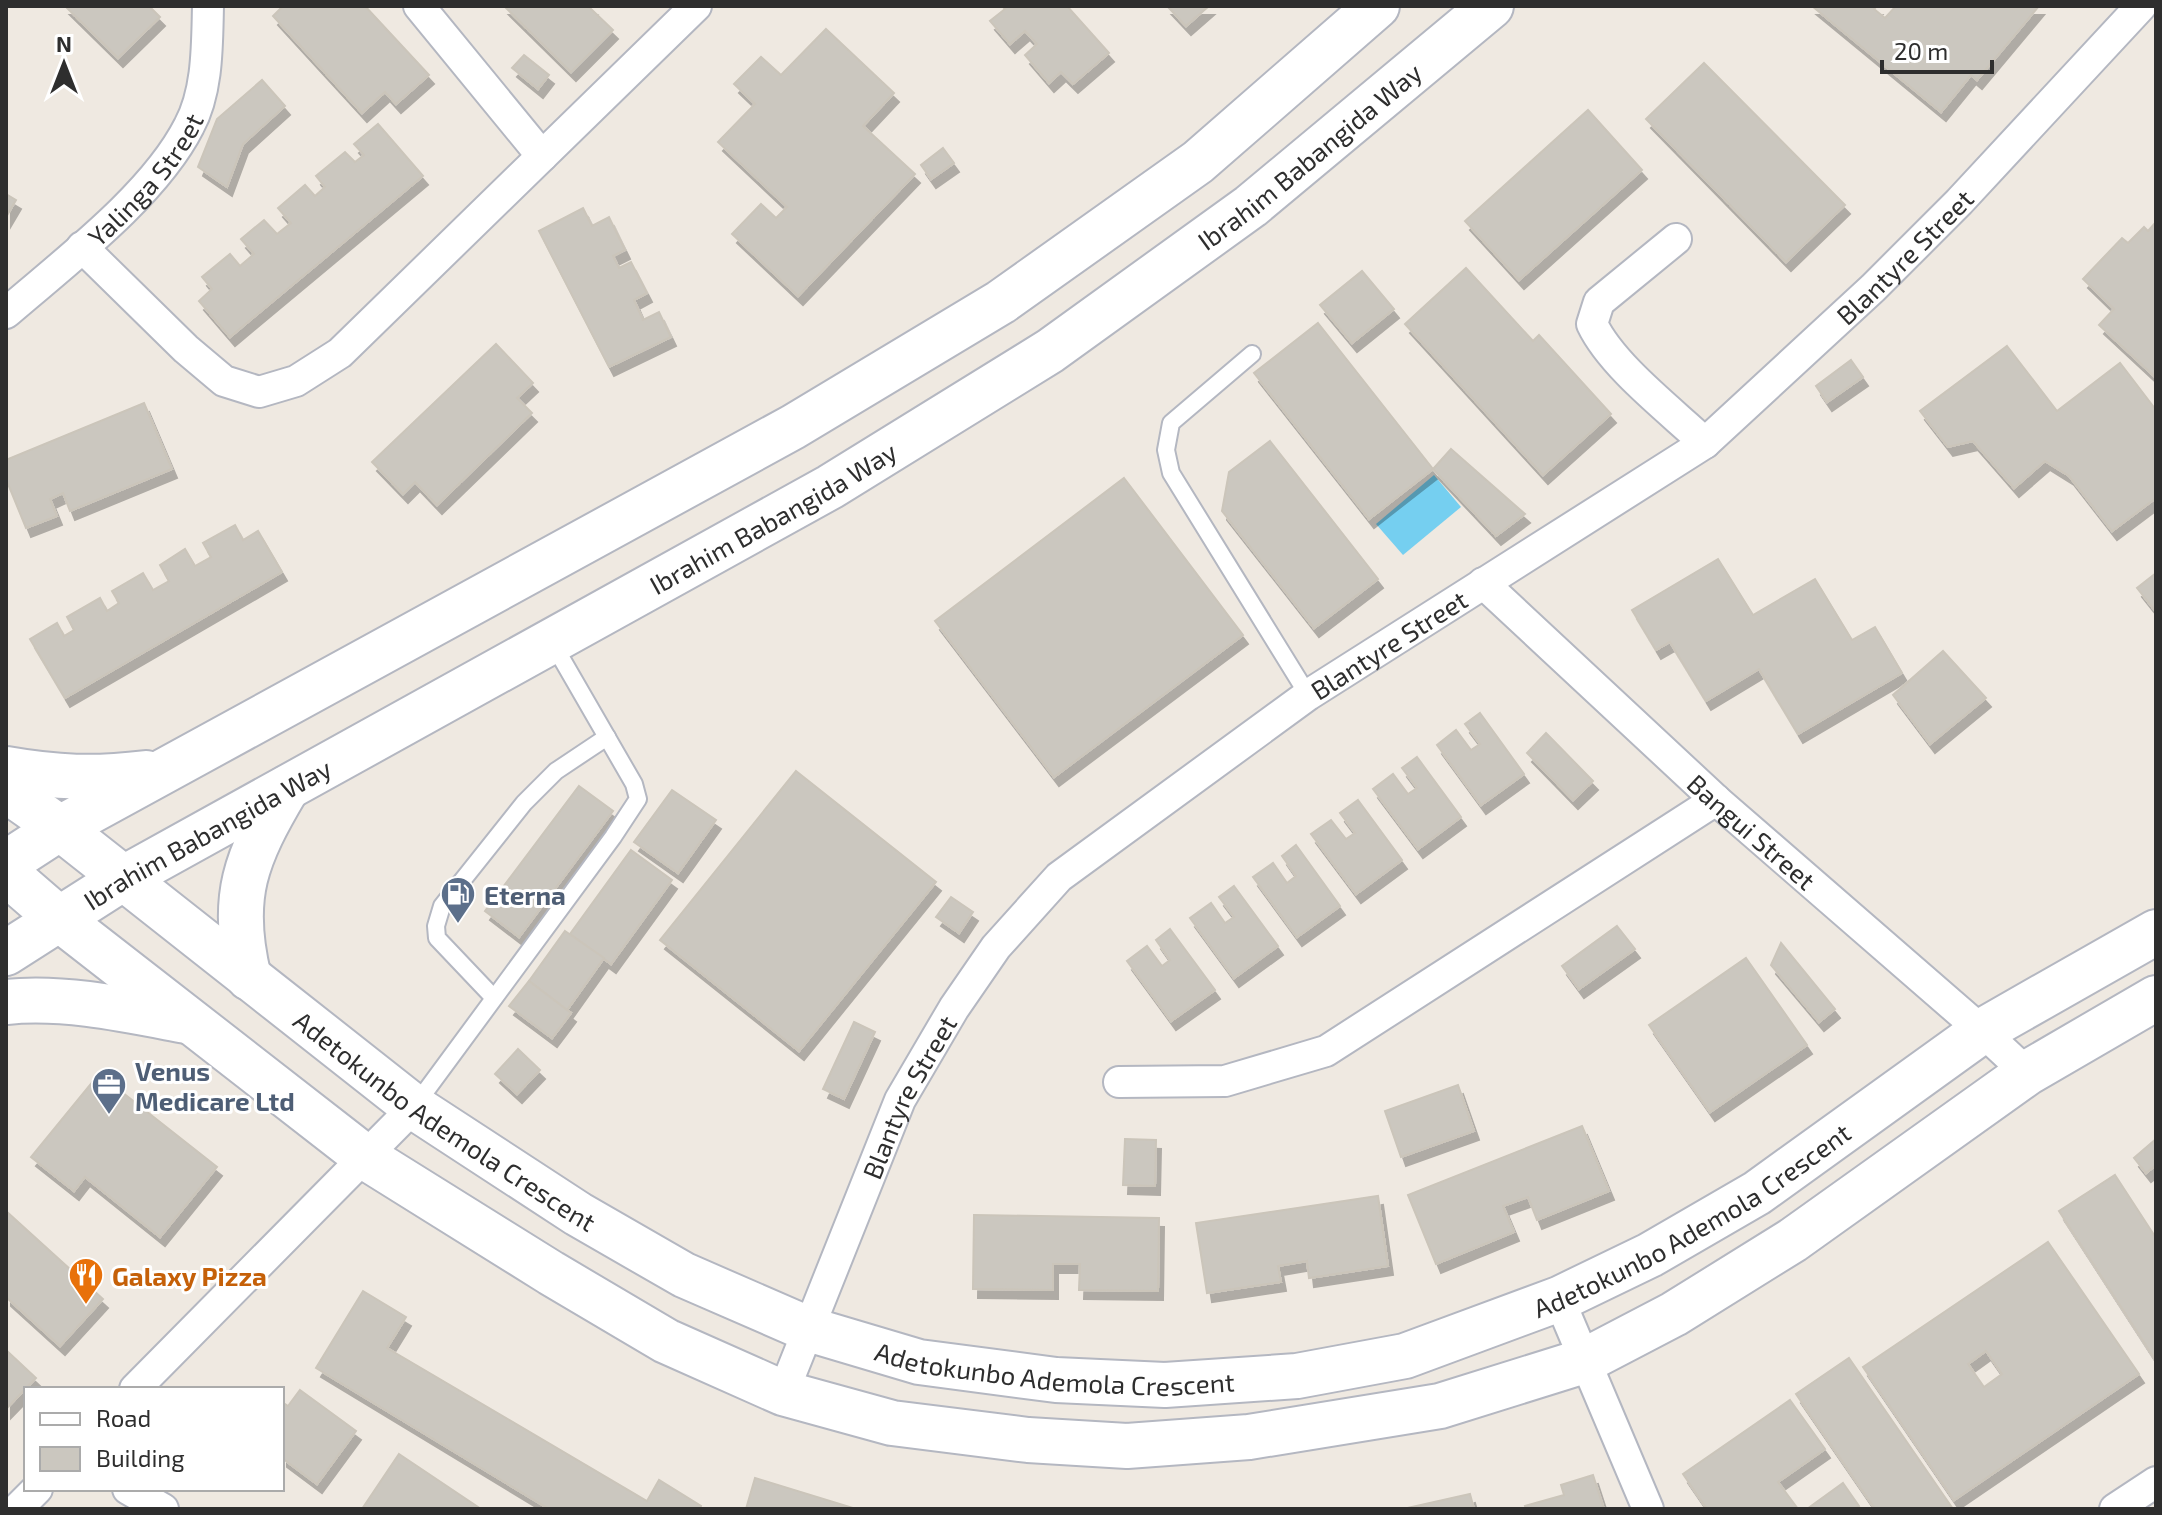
<svg xmlns="http://www.w3.org/2000/svg" width="2162" height="1515" font-family="'Exo 2',sans-serif">
  <defs>
    <filter id="shadow"><feDropShadow dx="5" dy="9" stdDeviation="0" flood-color="#0004"/></filter>
  </defs>
  <rect width="100%" height="100%" fill="#efe9e1"/>
  <polygon fill="#75cff0" points="1434,475 1461,507 1403,555 1376,524"/>
  <g fill="#cbc7bf" stroke="#cbc5ba" stroke-width="2" fill-rule="evenodd" filter="url(#shadow)">
    <polygon points="65,6 149,6 160,17 118,58"/>
    <polygon points="283,6 365,6 429,75 396,104 385,92 362,113 273,16"/>
    <polygon points="504,6 592,6 590,8 613,30 571,72"/>
    <polygon points="1002,6 1067,6 1109,53 1073,84 1061,72 1049,83 1025,55 1037,44 1025,31 1010,44 990,21 1005,9"/>
    <polygon points="1167,6 1209,6 1186,26"/>
    <polygon points="1812,6 1877,6 1874,9 1885,18 1896,6 2039,6 1977,80 1971,75 1941,112"/>
    <polygon points="826,29 894,93 863,126 915,174 798,296 732,234 761,204 776,218 787,207 718,142 755,104 734,84 761,57 781,75"/>
    <polygon points="524,55 549,75 538,89 512,68"/>
    <polygon points="1704,63 1845,205 1786,262 1646,119"/>
    <polygon points="262,80 285,106 243,144 227,187 198,167 217,119"/>
    <polygon points="1588,110 1642,170 1519,280 1465,221"/>
    <polygon points="378,124 423,176 230,337 199,301 212,289 202,277 230,254 240,266 254,254 241,239 264,220 277,234 291,223 278,208 305,185 315,196 325,187 316,176 345,152 355,162 364,155 354,144"/>
    <polygon points="943,148 954,163 931,179 921,165"/>
    <polygon points="6,194 16,200 6,217"/>
    <polygon points="583,208 592,226 609,217 625,250 613,256 619,268 631,262 647,293 634,300 643,320 659,312 671,337 609,367 539,231"/>
    <polygon points="2156,222 2156,378 2099,325 2114,309 2083,279 2122,238 2128,243 2144,227 2148,231"/>
    <polygon points="1466,268 1533,341 1539,335 1611,414 1543,475 1405,324"/>
    <polygon points="1362,271 1394,309 1352,343 1320,305"/>
    <polygon points="1318,323 1433,469 1369,519 1254,373"/>
    <polygon points="496,344 533,383 517,398 532,413 437,505 415,482 403,494 372,462"/>
    <polygon points="2007,346 2057,411 2120,363 2156,410 2156,498 2112,531 2069,476 2045,461 2014,488 1973,441 1948,447 1920,411"/>
    <polygon points="1851,360 1863,377 1827,402 1816,386"/>
    <polygon points="144,403 172,469 70,511 63,493 50,499 57,516 26,528 6,479 6,460"/>
    <polygon points="1270,441 1378,579 1314,628 1222,511 1229,472"/>
    <polygon points="1451,449 1525,514 1496,536 1433,469"/>
    <polygon points="1124,478 1243,635 1054,777 935,621"/>
    <polygon points="235,525 243,540 258,531 282,572 65,698 30,639 57,623 64,636 74,630 67,617 100,598 107,611 119,603 112,591 143,573 153,590 169,581 160,565 185,549 195,566 211,557 203,543"/>
    <polygon points="1718,559 1753,615 1815,579 1852,640 1875,627 1902,673 1798,734 1759,669 1706,701 1670,642 1656,650 1632,610"/>
    <polygon points="2156,573 2156,612 2137,588"/>
    <polygon points="1943,651 1986,698 1930,744 1893,695"/>
    <polygon points="1480,713 1524,774 1481,805 1437,745 1456,730 1471,750 1480,744 1465,724"/>
    <polygon points="1546,733 1593,781 1573,800 1527,753"/>
    <polygon points="1417,757 1461,817 1418,849 1373,789 1393,774 1408,794 1417,788 1402,768"/>
    <polygon points="796,771 936,882 799,1051 660,940"/>
    <polygon points="579,786 613,811 519,937 485,911"/>
    <polygon points="672,790 716,820 678,873 634,842"/>
    <polygon points="1358,800 1402,860 1356,894 1311,834 1331,820 1346,839 1355,833 1340,813"/>
    <polygon points="1296,845 1340,906 1297,937 1253,877 1273,863 1287,883 1296,876 1282,856"/>
    <polygon points="631,850 672,880 611,964 570,934"/>
    <polygon points="1234,886 1278,946 1234,978 1190,918 1211,903 1225,923 1234,917 1219,897"/>
    <polygon points="951,897 973,912 959,933 936,917"/>
    <polygon points="1617,926 1635,949 1579,989 1562,966"/>
    <polygon points="1170,929 1215,990 1171,1021 1127,961 1147,946 1162,966 1170,960 1156,940"/>
    <polygon points="565,931 604,958 567,1010 529,981"/>
    <polygon points="1781,943 1835,1009 1819,1022 1771,965"/>
    <polygon points="1746,958 1807,1045 1710,1112 1649,1025"/>
    <polygon points="529,981 571,1013 552,1038 509,1006"/>
    <polygon points="854,1022 875,1032 844,1099 823,1089"/>
    <polygon points="518,1049 540,1070 517,1094 495,1074"/>
    <polygon points="99,1074 217,1167 160,1237 85,1177 74,1191 31,1157"/>
    <polygon points="1458,1085 1474,1131 1401,1157 1385,1111"/>
    <polygon points="1582,1126 1609,1191 1537,1220 1528,1197 1503,1206 1514,1232 1436,1264 1408,1195"/>
    <polygon points="1125,1139 1156,1140 1155,1186 1123,1185"/>
    <polygon points="2156,1139 2156,1165 2146,1173 2134,1158"/>
    <polygon points="2115,1175 2156,1238 2156,1361 2059,1211"/>
    <polygon points="1378,1196 1388,1266 1309,1278 1307,1261 1278,1266 1281,1282 1207,1293 1196,1223"/>
    <polygon points="6,1211 103,1299 60,1346 6,1297"/>
    <polygon points="974,1215 1159,1218 1158,1291 1079,1290 1080,1264 1053,1264 1053,1290 973,1289"/>
    <path d="M2048 1242 2139 1374 1954 1500 1863 1367ZM1986 1351 2002 1374 1984 1387 1968 1364Z"/>
    <polygon points="363,1291 406,1317 387,1348 647,1501 659,1480 701,1506 700,1509 549,1509 316,1368"/>
    <polygon points="6,1350 36,1378 6,1409"/>
    <polygon points="1849,1358 1953,1509 1875,1509 1796,1394"/>
    <polygon points="300,1390 356,1431 317,1484 282,1458 282,1402 288,1406"/>
    <polygon points="1790,1400 1825,1449 1778,1482 1798,1509 1707,1509 1683,1474"/>
    <polygon points="399,1454 481,1509 362,1509"/>
    <polygon points="1593,1475 1604,1509 1526,1509 1525,1506 1564,1495 1561,1485"/>
    <polygon points="755,1478 856,1509 746,1509"/>
    <polygon points="1843,1483 1859,1506 1855,1509 1807,1509"/>
    <polygon points="1470,1494 1474,1509 1403,1509"/>
  </g>
  <g fill="none" stroke-linecap="round" stroke-linejoin="round">
    <defs>
      <g id="service">
        <polyline points="1252,354 1171,423 1166,450 1171,473 1308,695"/>
        <polyline points="494,998 437,938 436,926 442,906 524,803 556,771 607,737"/>
        <polyline points="414,1107 613,837 638,799 634,784 552,642"/>
      </g>
      <g id="minor">
        <polyline points="419,6 542,156"/>
        <path d="M1676 239 1599 302 1592 324C1612 366 1670 410 1705 443"/>
        <polyline points="82,247 186,349 224,381 259,392 296,381 340,353 696,6"/>
        <path id="s1" d="M6 313C65 262 154 195 189 126 208 91 207 45 208 6"/>
        <path id="s2" d="M1483 583 1716 800 1982 1031 2027 1073"/>
        <polyline points="1119,1082 1225,1081 1326,1051 1716,800"/>
        <polyline points="1559,1299 1648,1509"/>
        <polyline points="135,1389 414,1107"/>
        <path id="s3" d="M783 1393 900 1100 954 1008 996 947 1059 877 1308 695 1705 443 1873 288 1959 202 2141 6"/>
        <polyline points="128,1489 163,1509"/>
        <polyline points="17,1509 37,1489"/>
        <polyline points="2115,1509 2156,1482"/>
      </g>
      <g id="secondary">
        <path d="M6 769C57 778 95 779 146 773"/>
        <path id="s4" d="M6 790 60 828 414 1107 578 1214 684 1275 808 1329 919 1362 1056 1380 1165 1385 1297 1376 1405 1356 1559 1299 1650 1255 1757 1193 1982 1031 2156 932"/>
        <polyline points="6,863 60,828 793,427 1001,302 1198,162 1377,6"/>
        <polyline points="6,873 58,918 365,1157 551,1273 666,1341 783,1393 892,1423 1028,1440 1127,1446 1249,1437 1440,1406 1584,1361 1674,1314 1793,1240 2027,1073 2156,998"/>
        <path id="s5" d="M6 953 122 879 830 487 1050 351 1251 206 1491 6"/>
        <path d="M249 978C229 897 246 857 287 788"/>
        <path d="M6 1002C66 996 128 1010 186 1021"/>
      </g>
    </defs>
    <use href="#service" stroke="#b4b7c1" stroke-width="20"/>
    <use href="#minor" stroke="#b4b7c1" stroke-width="34"/>
    <use href="#secondary" stroke="#b4b7c1" stroke-width="48"/>
    <use href="#service" stroke="#fff" stroke-width="16"/>
    <use href="#minor" stroke="#fff" stroke-width="30"/>
    <use href="#secondary" stroke="#fff" stroke-width="44"/>
  </g>
  <defs>
    <symbol id="fuel-pin" viewBox="-11 -11 22 30"><path d="M0 17L-7.5 6A9.5 9.5 0 1 1 7.5 6Z" fill="#5c6f8a" stroke="#fff"/><path d="M-5.5-6h7V0h2V4h1.3V-2.5L3-4.5l.8-.8L6-3V5H2.5V1h-1V6h-7ZM-4.2-4.7v3.2H.2V-4.7Z" fill="#fff"/></symbol>
    <symbol id="office-pin" viewBox="-11 -11 22 30"><path d="M0 17L-7.5 6A9.5 9.5 0 1 1 7.5 6Z" fill="#5c6f8a" stroke="#fff"/><path d="M-6-3h4V-5.5h4V-3h4V5H-6ZM-1-4.5V-3h2v-1.5ZM-6 0V1H6V0Z" fill="#fff"/></symbol>
    <symbol id="restaurant-pin" viewBox="-11 -11 22 30"><path d="M0 17L-7.5 6A9.5 9.5 0 1 1 7.5 6Z" fill="#e8710a" stroke="#fff"/><path d="M-5-6h1v4h1v-4h1v4h1v-4h1v5L-1.5 .5V6h-2V.5L-5-1ZM5-6V6H3V1.5H1.5Q1.5-4 5-6Z" fill="#fff"/></symbol>
  </defs>
  <g fill-rule="evenodd">
    <use href="#fuel-pin" x="438" y="874" width="40" height="54"/>
    <use href="#office-pin" x="89" y="1065" width="40" height="54"/>
    <use href="#restaurant-pin" x="66" y="1255" width="40" height="54"/>
  </g>
  <g text-anchor="middle" dominant-baseline="central" stroke-width="6" stroke-linejoin="round" paint-order="stroke">
    <g font-size="26" fill="#2e2e2e" stroke="#fff">
      <text stroke="none"><textPath href="#s5" startOffset="1530">Ibrahim Babangida Way</textPath></text>
      <text stroke="none"><textPath href="#s1" startOffset="194">Yalinga Street</textPath></text>
      <text stroke="none"><textPath href="#s3" startOffset="1642">Blantyre Street</textPath></text>
      <text stroke="none"><textPath href="#s5" startOffset="882">Ibrahim Babangida Way</textPath></text>
      <text stroke="none"><textPath href="#s3" startOffset="994">Blantyre Street</textPath></text>
      <text stroke="none"><textPath href="#s2" startOffset="366">Bangui Street</textPath></text>
      <text stroke="none"><textPath href="#s5" startOffset="234">Ibrahim Babangida Way</textPath></text>
      <text stroke="none"><textPath href="#s3" startOffset="322">Blantyre Street</textPath></text>
      <text stroke="none"><textPath href="#s4" startOffset="550">Adetokunbo Ademola Crescent</textPath></text>
      <text stroke="none"><textPath href="#s4" startOffset="1894">Adetokunbo Ademola Crescent</textPath></text>
      <text stroke="none"><textPath href="#s4" startOffset="1222">Adetokunbo Ademola Crescent</textPath></text>
    </g>
    <g font-size="26" font-weight="bold" fill="#4e5e75" stroke="#fff" text-anchor="start">
      <text x="484" y="894">Eterna</text>
      <text x="135" y="1070">Venus<tspan x="135" dy="30">Medicare Ltd</tspan></text>
    </g>
    <g font-size="26" font-weight="bold" fill="#c56008" stroke="#fff" text-anchor="start">
      <text x="112" y="1275">Galaxy Pizza</text>
    </g>
  </g>
  <rect width="2162" height="1515" fill="none" stroke="#2e2e2e" stroke-width="16"/>
  <rect x="24" y="1387" width="260" height="104" fill="#ffffff" stroke="#ababab" stroke-width="2"/>
  <rect x="40" y="1413" width="40" height="12" fill="#ffffff" stroke="#ababab" stroke-width="2"/>
  <text x="96" y="1427" font-size="24" fill="#2e2e2e">Road</text>
  <rect x="40" y="1447" width="40" height="24" fill="#cbc7bf" stroke="#ababab" stroke-width="2"/>
  <text x="96" y="1467" font-size="24" fill="#2e2e2e">Building</text>
  <g transform="translate(64 64)" stroke="#ffffff" stroke-width="6" paint-order="stroke">
  <path d="M0-6L14 30L0 20L-14 30Z" fill="#2e2e2e"/>
  <text y="-12" font-size="22" font-weight="bold" text-anchor="middle" fill="#2e2e2e">N</text>
  </g>
  <path d="M1882 60v12h110v-12" fill="none" stroke="#2e2e2e" stroke-width="4"/>
  <text x="1894" y="60" font-size="24" fill="#2e2e2e" stroke="#ffffff" stroke-width="6" paint-order="stroke">20 m</text>
</svg>
